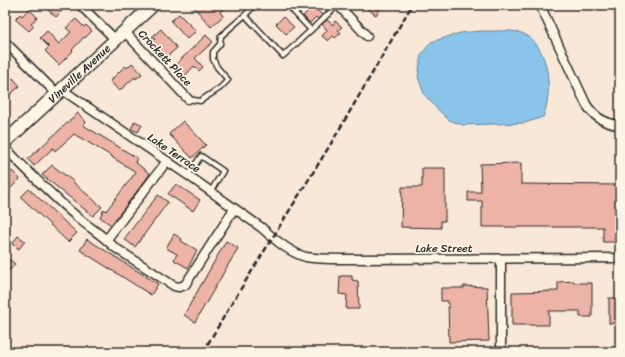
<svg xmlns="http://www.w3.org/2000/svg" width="625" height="357" font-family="Sriracha,sans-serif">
  <rect width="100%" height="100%" fill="#f9e8d8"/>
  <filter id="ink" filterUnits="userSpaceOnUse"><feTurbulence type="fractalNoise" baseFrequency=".025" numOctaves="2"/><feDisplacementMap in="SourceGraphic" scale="8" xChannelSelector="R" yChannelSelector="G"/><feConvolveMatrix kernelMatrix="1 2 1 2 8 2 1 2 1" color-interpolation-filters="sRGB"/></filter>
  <g filter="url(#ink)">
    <path fill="#8bc4ea" stroke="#65879e" d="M481 31C494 32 514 28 526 35 550 49 553 94 543 117L525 123 463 125 449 120 436 108 424 94 418 77 421 55 431 42 460 33Z"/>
    <g fill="#edb3a6" stroke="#2b2b2b">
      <polygon points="53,5 56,5 62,11 56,17 48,10"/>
      <polygon points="192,5 228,5 220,12 223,16 211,27"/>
      <polygon points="301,5 312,5 322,15 318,19 316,17 310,23 303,16 307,12"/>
      <polygon points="362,5 383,5 376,15"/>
      <polygon points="29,9 37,17 31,24 34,26 29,31 15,19 20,14 22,16"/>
      <polygon points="179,14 196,31 187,39 171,21"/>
      <polygon points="283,17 294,27 286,34 276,24"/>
      <polygon points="76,19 84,27 86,25 92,31 85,38 84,37 72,50 73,51 59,65 45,51 49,47 40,38 47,31 59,44 71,32 66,28"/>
      <polygon points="327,20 333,25 335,21 342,27 338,30 341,33 335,38 333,36 328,41 322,36 327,30 322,24"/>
      <polygon points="161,29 177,48 164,59 150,44 155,39 152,37"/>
      <polygon points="206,35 213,42 195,58 203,67 199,71 194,66 182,79 172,68"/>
      <polygon points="132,63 142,74 136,79 135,77 119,91 110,81 125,66 127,68"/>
      <polygon points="5,76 10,81 13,78 20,86 5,99"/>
      <polygon points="78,113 86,122 83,125 137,158 135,162 150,174 111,225 100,217 104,209 106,211 136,172 113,158 113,157 74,134 55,151 53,148 34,166 28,159"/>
      <polygon points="135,121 142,125 138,132 131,129"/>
      <polygon points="183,121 206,145 192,158 169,134"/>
      <polygon points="521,163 521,184 620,185 620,242 603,242 603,227 482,227 482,201 468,201 468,192 481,192 480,164"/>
      <polygon points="52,165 74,182 74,183 102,207 93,216 42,175"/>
      <polygon points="422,168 445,168 445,221 441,221 441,228 401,227 402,187 422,187"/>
      <polygon points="12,171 20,179 5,194 5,177"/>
      <polygon points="176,184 200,200 193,211 168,194"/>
      <polygon points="29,189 77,233 68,242 21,197"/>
      <polygon points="158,195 168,202 135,247 124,239"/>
      <polygon points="174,234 182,239 181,241 197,250 188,268 174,260 177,254 166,248"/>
      <polygon points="18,236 25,241 19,249 12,244"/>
      <polygon points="87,239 158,284 151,295 80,250"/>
      <polygon points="226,241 238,248 195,322 184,315"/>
      <polygon points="10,260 15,264 10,270 5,266"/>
      <polygon points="340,276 352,276 352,280 358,281 359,309 346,309 347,295 339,294"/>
      <polygon points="574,281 574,283 592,283 592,317 580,317 580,311 549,311 549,325 512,325 512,292 558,291 558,282"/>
      <polygon points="464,286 487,287 489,341 449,342 448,301 441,301 441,288 464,288"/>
      <rect x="609" y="298" width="9" height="25"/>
    </g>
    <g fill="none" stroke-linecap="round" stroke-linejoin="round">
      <defs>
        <g id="lane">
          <polyline points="255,5 245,15 283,56 338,5"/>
          <polyline points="293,11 311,30"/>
          <polyline points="188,99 200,101 220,88 228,80 217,67 213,59 213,52 220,44 221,36 245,15"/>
          <polyline points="188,175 201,156 223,171 211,191"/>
        </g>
        <g id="street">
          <polyline points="80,5 116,40"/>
          <polyline points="338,5 367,36"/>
          <path d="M540 5 586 104C594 117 605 124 620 125"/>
          <polyline points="125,32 188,99"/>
          <polyline points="5,42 57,94"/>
          <path d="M61 89 189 176 262 228C274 239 290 253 306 257 318 259 329 259 341 259L620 258"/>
          <path d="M5 148C28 171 51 195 76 216 88 227 103 235 114 247L174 286 179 287 185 285 234 209"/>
          <polyline points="107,239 167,161"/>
          <polyline points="501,259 501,352"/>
        </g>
        <g id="primary">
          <path id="s1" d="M5 142 153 5"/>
        </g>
      </defs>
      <use href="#lane" stroke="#2b2b2b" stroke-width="7"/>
      <use href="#street" stroke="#2b2b2b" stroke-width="11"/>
      <use href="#primary" stroke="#2b2b2b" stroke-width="15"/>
      <use href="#lane" stroke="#fcf5e5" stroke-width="4"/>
      <use href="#street" stroke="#fcf5e5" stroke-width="8"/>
      <use href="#primary" stroke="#fcf5e5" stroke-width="12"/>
      <polyline stroke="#2b2b2b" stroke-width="2.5" stroke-dasharray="6 3" stroke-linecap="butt" points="203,352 232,303 332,142 412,5"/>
    </g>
  </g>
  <g text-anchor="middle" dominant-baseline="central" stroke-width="3.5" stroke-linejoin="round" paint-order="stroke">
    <g font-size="11" fill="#2b2b2b" stroke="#fcf5e5">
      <text transform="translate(165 58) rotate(47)">Crockett Place</text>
      <text stroke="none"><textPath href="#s1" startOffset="101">Vineville Avenue</textPath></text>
      <text transform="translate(174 153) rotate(34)">Lake Terrace</text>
      <text x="444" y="248">Lake Street</text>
    </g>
  </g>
  <rect width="625" height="357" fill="none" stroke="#fcf5e5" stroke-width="20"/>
  <rect x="10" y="10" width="605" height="337" fill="none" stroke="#2b2b2b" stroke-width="1.5" filter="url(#ink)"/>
</svg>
